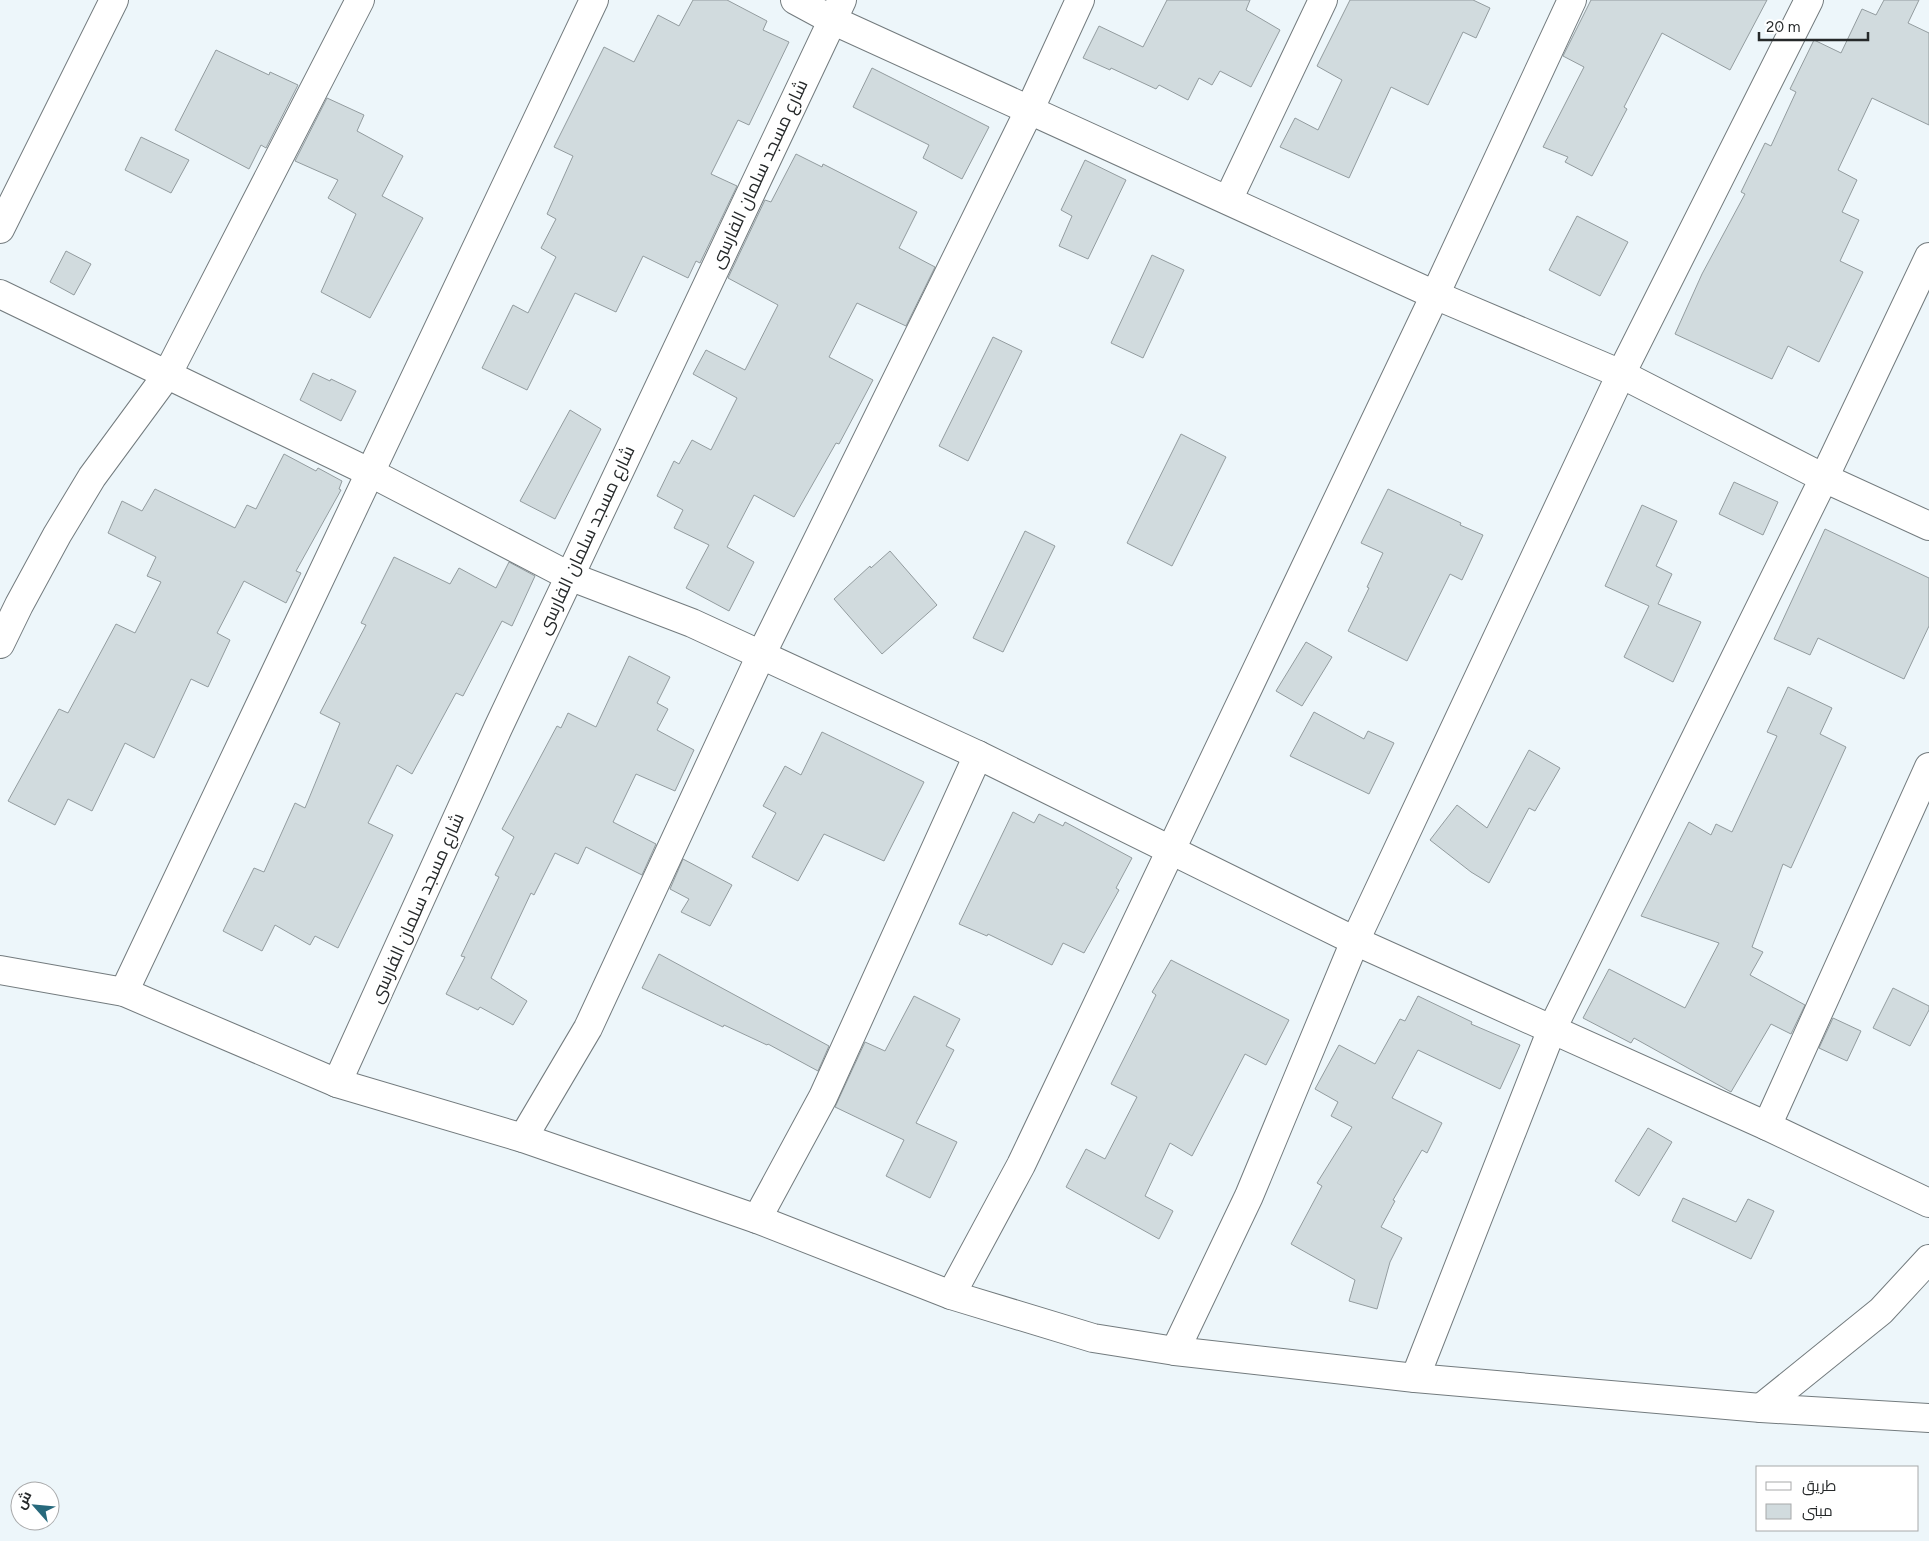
<svg xmlns="http://www.w3.org/2000/svg" width="1929" height="1541" font-family="Figtree,Cairo,sans-serif">
  <rect width="100%" height="100%" fill="#edf6fa"/>
  <g fill="#d1dbde" stroke="#939c9f">
    <polygon points="693,0 727,0 767,21 763,30 789,42 749,125 738,120 711,174 737,186 700,263 696,261 688,278 643,256 616,312 575,293 527,390 482,368 513,305 528,313 556,257 541,248 556,219 547,214 573,156 554,147 604,47 634,62 658,15 679,26"/>
    <polygon points="1167,0 1250,0 1246,10 1280,30 1251,87 1220,71 1212,85 1199,78 1188,100 1159,85 1156,89 1111,68 1110,70 1083,58 1099,26 1143,47"/>
    <polygon points="1350,0 1473,0 1490,8 1476,38 1463,32 1428,105 1391,87 1349,178 1280,147 1295,118 1318,130 1342,80 1317,66"/>
    <polygon points="1591,0 1767,0 1730,70 1662,33 1624,107 1627,109 1592,176 1565,162 1568,157 1543,147 1584,67 1563,56"/>
    <polygon points="1884,0 1919,0 1908,23 1929,33 1929,125 1872,98 1838,170 1857,180 1842,212 1859,220 1840,261 1863,272 1819,362 1788,346 1772,379 1675,334 1702,274 1745,194 1741,192 1765,143 1771,146 1796,92 1790,89 1814,40 1841,53 1862,9 1876,15"/>
    <polygon points="216,50 269,75 270,72 298,85 266,148 261,145 249,169 175,130"/>
    <polygon points="872,68 989,127 962,179 923,158 929,145 853,107"/>
    <polygon points="327,98 364,115 357,131 403,156 382,196 423,218 370,318 321,292 356,214 328,198 338,180 295,161"/>
    <polygon points="141,137 189,160 171,193 125,170"/>
    <polygon points="796,154 822,167 823,164 917,212 899,248 935,267 906,326 857,303 829,357 873,380 839,444 836,443 794,517 754,495 727,547 754,562 729,611 686,588 709,545 674,528 683,510 657,496 674,461 679,464 692,440 711,450 737,398 693,374 706,350 745,370 778,305 728,278 765,200 771,202"/>
    <polygon points="1085,160 1126,180 1088,259 1059,246 1072,216 1061,210"/>
    <polygon points="1577,216 1628,242 1600,296 1549,270"/>
    <polygon points="66,251 91,264 74,295 50,282"/>
    <polygon points="1152,255 1184,270 1143,358 1111,343"/>
    <polygon points="993,337 1022,351 968,461 939,446"/>
    <polygon points="313,373 330,381 331,379 356,391 341,421 300,400"/>
    <polygon points="570,410 601,429 555,519 520,501"/>
    <polygon points="1181,434 1226,457 1172,566 1127,543"/>
    <polygon points="284,454 316,471 318,468 342,481 339,489 341,490 296,571 301,573 286,603 244,581 217,633 230,640 208,687 191,679 154,758 125,743 92,811 68,799 55,825 8,801 59,709 68,713 116,624 135,633 161,582 147,576 156,557 108,533 122,501 142,511 155,489 235,528 247,505 256,509"/>
    <polygon points="1734,482 1778,502 1763,535 1719,514"/>
    <polygon points="1388,489 1461,523 1460,525 1483,535 1462,580 1450,574 1407,661 1348,631 1369,588 1367,587 1383,553 1361,543"/>
    <polygon points="1642,505 1677,521 1656,566 1672,574 1658,604 1701,622 1673,682 1624,657 1649,606 1605,586"/>
    <polygon points="1825,529 1929,578 1929,626 1904,679 1818,638 1810,655 1774,639"/>
    <polygon points="1025,531 1055,546 1003,652 973,638"/>
    <polygon points="890,551 937,605 882,654 834,599 870,566 871,568"/>
    <polygon points="394,557 450,584 459,568 496,588 509,562 535,576 512,626 502,621 463,696 456,693 412,774 397,765 368,823 393,835 338,948 315,936 310,945 275,925 262,951 223,931 254,868 264,872 295,803 305,808 340,723 320,713 366,625 361,623"/>
    <polygon points="1306,642 1332,657 1302,706 1276,691"/>
    <polygon points="629,656 670,677 657,703 668,709 657,730 694,750 675,791 636,774 613,822 656,844 642,875 586,847 578,864 555,853 534,895 531,893 491,978 527,1001 513,1025 480,1007 478,1010 446,994 465,957 461,956 499,877 495,875 514,837 502,829 557,726 561,728 568,713 596,727"/>
    <polygon points="1788,687 1832,708 1820,734 1846,747 1791,868 1783,864 1752,947 1763,952 1750,975 1805,1005 1791,1034 1771,1024 1731,1092 1634,1038 1631,1043 1583,1018 1609,969 1685,1008 1719,943 1641,916 1689,822 1711,835 1716,824 1732,832 1777,736 1767,732"/>
    <polygon points="1314,712 1364,739 1368,731 1394,743 1369,794 1290,756"/>
    <polygon points="822,732 924,782 884,861 824,834 798,881 752,857 776,813 763,806 785,766 801,775"/>
    <polygon points="1529,750 1560,768 1535,811 1529,808 1489,883 1471,872 1430,840 1457,805 1487,828"/>
    <polygon points="1013,812 1034,823 1039,814 1063,826 1065,822 1132,858 1116,888 1119,890 1084,953 1063,943 1052,965 988,934 987,936 959,924"/>
    <polygon points="683,859 732,885 710,926 681,912 689,899 670,889"/>
    <polygon points="659,954 829,1046 818,1071 768,1044 767,1045 724,1025 723,1027 642,988"/>
    <polygon points="1171,960 1289,1020 1266,1065 1245,1054 1192,1156 1170,1143 1145,1196 1173,1211 1159,1239 1066,1187 1086,1149 1105,1159 1137,1097 1111,1084 1156,995 1152,992"/>
    <polygon points="1893,988 1929,1006 1929,1010 1910,1046 1873,1028"/>
    <polygon points="914,996 960,1019 946,1046 954,1050 916,1123 957,1142 930,1198 886,1176 904,1140 835,1107 865,1042 885,1051"/>
    <polygon points="1418,996 1472,1022 1471,1024 1520,1045 1500,1089 1418,1050 1392,1098 1442,1123 1427,1153 1422,1150 1393,1200 1395,1201 1381,1227 1402,1238 1390,1262 1377,1309 1349,1301 1355,1280 1291,1244 1322,1186 1317,1183 1352,1127 1331,1116 1338,1102 1315,1089 1339,1045 1375,1064 1400,1019 1405,1021"/>
    <polygon points="1833,1018 1861,1031 1847,1061 1819,1048"/>
    <polygon points="1648,1128 1672,1142 1639,1196 1615,1181"/>
    <polygon points="1683,1198 1736,1222 1748,1199 1774,1211 1751,1259 1672,1221"/>
  </g>
  <g fill="none" stroke-linecap="round" stroke-linejoin="round">
    <defs>
      <g id="minor">
        <polyline points="795,0 832,20 1435,295 1621,374 1824,478 1929,526"/>
        <polyline points="1228,200 1323,0"/>
        <polyline points="0,229 114,0"/>
        <polyline points="0,294 371,473 569,576 692,623 978,755 1355,941 1767,1126 1929,1203"/>
        <polyline points="0,644 19,605 57,535 92,477 167,375 360,0"/>
        <polyline points="0,970 124,992 337,1083 523,1138 757,1219 951,1295 1093,1338 1175,1351 1415,1378 1761,1408 1929,1418"/>
        <polyline points="124,992 594,0"/>
        <polyline points="337,1083 498,728 842,0"/>
        <polyline points="1767,1126 1929,767"/>
        <polyline points="523,1138 588,1028 761,655 1029,111 1080,0"/>
        <polyline points="757,1219 823,1097 978,755"/>
        <polyline points="951,1295 1021,1165 1435,295 1572,0"/>
        <polyline points="1175,1351 1249,1196 1355,941 1621,374 1809,0"/>
        <polyline points="1415,1378 1552,1029 1824,478 1929,257"/>
        <polyline points="1761,1408 1881,1311 1929,1259"/>
      </g>
    </defs>
    <use href="#minor" stroke="#737b7e" stroke-width="30"/>
    <use href="#minor" stroke="#fff" stroke-width="28"/>
  </g>
  <g text-anchor="middle" dominant-baseline="central" stroke-width="4.5" stroke-linejoin="round" paint-order="stroke">
    <g font-size="18" fill="#26292a" stroke="#fff">
      <text transform="translate(759 174) rotate(-65)">شارع مسجد سلمان الفارسى</text>
      <text transform="translate(586 540) rotate(-65)">شارع مسجد سلمان الفارسى</text>
      <text transform="translate(417 908) rotate(-66)">شارع مسجد سلمان الفارسى</text>
    </g>
  </g>
  <rect x="1756" y="1466" width="162" height="65" fill="#ffffff" stroke="#a8a9aa"/>
  <rect x="1766" y="1482" width="25" height="8" fill="#ffffff" stroke="#a8a9aa"/>
  <text x="1802" y="1491" font-size="15" fill="#26292a">طريق</text>
  <rect x="1766" y="1504" width="25" height="15" fill="#d1dbde" stroke="#a8a9aa"/>
  <text x="1802" y="1516" font-size="15" fill="#26292a">مبنى</text>
  <g transform="translate(35 1506) rotate(297)"><circle r="24" fill="#ffffff" stroke="#a8a9aa"/>
  <path d="M0-4L9 19L0 12L-9 19Z" fill="#27697c"/>
  <text y="-8" font-size="14" font-weight="bold" text-anchor="middle" fill="#26292a">ش</text>
  </g>
  <path d="M1759 32v8h109v-8" fill="none" stroke="#26292a" stroke-width="2.5"/>
  <text x="1766" y="32" font-size="15" fill="#26292a" stroke="#ffffff" stroke-width="4" paint-order="stroke">20 m</text>
</svg>
